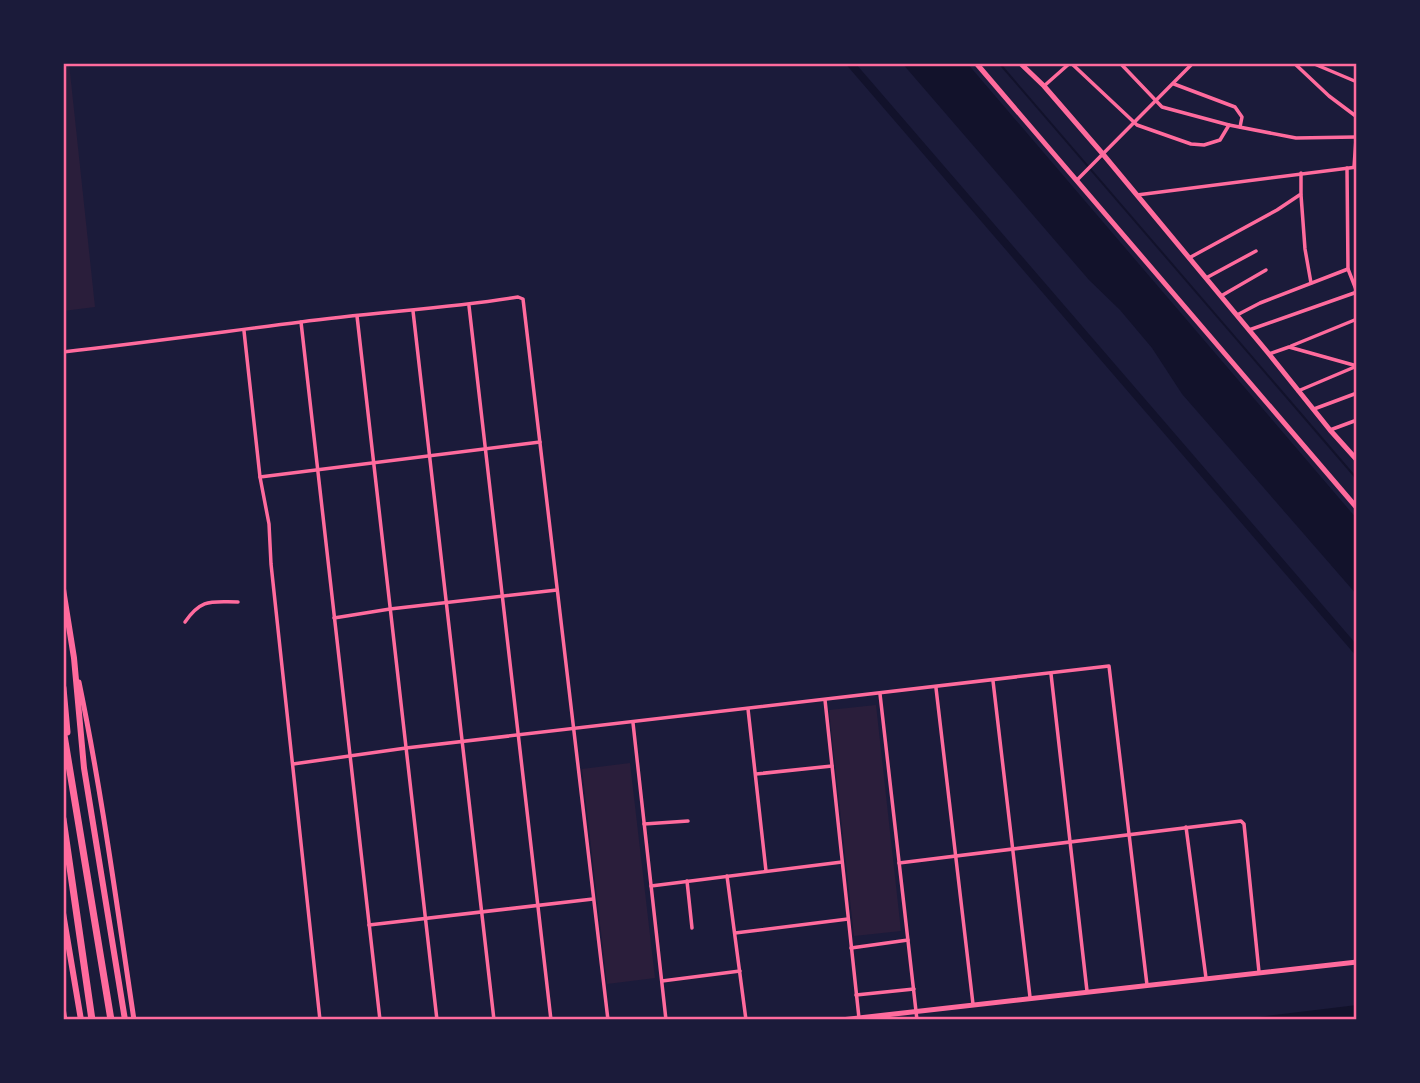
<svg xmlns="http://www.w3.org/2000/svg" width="1420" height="1083" font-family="'PT Sans',sans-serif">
  <rect width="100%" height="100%" fill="#1b1b3a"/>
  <g fill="#2a1e3b">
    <polygon points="63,63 69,63 95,307 63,311"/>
    <polygon points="876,705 901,931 854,936 829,710"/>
    <polygon points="630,763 655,978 607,984 582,769"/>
  </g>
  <g fill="#12122b">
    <polygon points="902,63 967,63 1357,519 1357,595 1182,394 1152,348 1120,310 1089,280"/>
    <polygon points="1357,1005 1357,1020 1234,1020"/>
  </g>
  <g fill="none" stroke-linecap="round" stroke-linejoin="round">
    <polyline stroke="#12122b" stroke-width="2" points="999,63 1357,479"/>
    <polyline stroke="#12122b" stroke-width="8" points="850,63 1357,651"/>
    <g stroke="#ff6b9d" stroke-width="3.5">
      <polyline points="1071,63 1137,125 1191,144 1204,145 1220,140 1229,125 1296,138 1356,137"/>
      <polyline points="1120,63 1162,107 1229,125"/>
      <polyline points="1294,63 1329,96 1357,117"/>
      <polyline points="1312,63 1357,82"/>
      <polyline points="1174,84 1235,107 1242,117 1240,127"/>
      <polyline points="1044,86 1070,63"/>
      <polyline points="1354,167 1357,125"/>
      <polyline points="1347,168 1348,269 1357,292"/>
      <polyline points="1077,180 1193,63"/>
      <polyline points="1137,195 1357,167"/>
      <polyline points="1301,195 1305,249 1311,283"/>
      <polyline points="1189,258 1277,210 1301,194 1301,173"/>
      <polyline points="1206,278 1256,251"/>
      <polyline points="1221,296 1266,270"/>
      <polyline points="469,306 551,1020"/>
      <polyline points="413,311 494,1020"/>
      <polyline points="1237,315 1260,303 1348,269"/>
      <polyline points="357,316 437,1020"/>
      <polyline points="301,322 380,1020"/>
      <polyline points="1249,330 1357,292"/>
      <polyline points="244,331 260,477 269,524 271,564 320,1020"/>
      <polyline points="1291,346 1357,319"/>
      <path d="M63 352C142 343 222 332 301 322 373 312 446 309 518 297L523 299 608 1020"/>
      <polyline points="1269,354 1289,347 1357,366"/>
      <polyline points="1298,391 1357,366"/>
      <polyline points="1314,409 1357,393"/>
      <polyline points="1330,430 1357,420"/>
      <polyline points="260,477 540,442"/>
      <polyline points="334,618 390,609 557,590"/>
      <path d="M185 622C202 598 211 602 238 602"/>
      <polyline points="1051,674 1087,991"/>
      <polyline points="993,681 1030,997"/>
      <polyline points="936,688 973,1004"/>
      <polyline points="880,694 917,1020"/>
      <polyline points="825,700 859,1018"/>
      <polyline points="748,709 766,871"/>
      <polyline points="633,723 666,1020"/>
      <polyline points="293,764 406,748 1109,666 1147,985"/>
      <polyline points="756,774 832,766"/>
      <polyline points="644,824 688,821"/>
      <polyline points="1186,827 1206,978"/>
      <polyline points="899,863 1241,821 1244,824 1259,972"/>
      <polyline points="727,876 746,1020"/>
      <polyline points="687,881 692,928"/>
      <polyline points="651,886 842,862"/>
      <polyline points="369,925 593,899"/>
      <polyline points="735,933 848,919"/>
      <polyline points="851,948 908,940"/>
      <polyline points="662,981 740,971"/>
      <polyline points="856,995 914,989"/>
    </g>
    <g stroke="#ff6b9d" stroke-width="5">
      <polyline points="976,63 1357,508"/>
      <polyline points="1020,63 1044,86 1102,153 1269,354 1330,430 1357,460"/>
      <path d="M79 682C102 793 117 907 134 1020"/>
      <polyline points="63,1008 65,1020"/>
      <polyline points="841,1020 1357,962"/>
    </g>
    <g stroke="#ff6b9d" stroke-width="6">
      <polyline points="63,589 74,658 84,768 125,1020"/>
      <polyline points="63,913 81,1020"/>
    </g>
    <g stroke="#ff6b9d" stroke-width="7">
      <polyline points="63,688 67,732"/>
      <polyline points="63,729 111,1020"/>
      <polyline points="63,819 92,1020"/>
    </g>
  </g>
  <rect width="1420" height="1083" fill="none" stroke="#1b1b3a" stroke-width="130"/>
  <rect x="65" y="65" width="1290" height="953" fill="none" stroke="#ff6b9d" stroke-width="2.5"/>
</svg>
